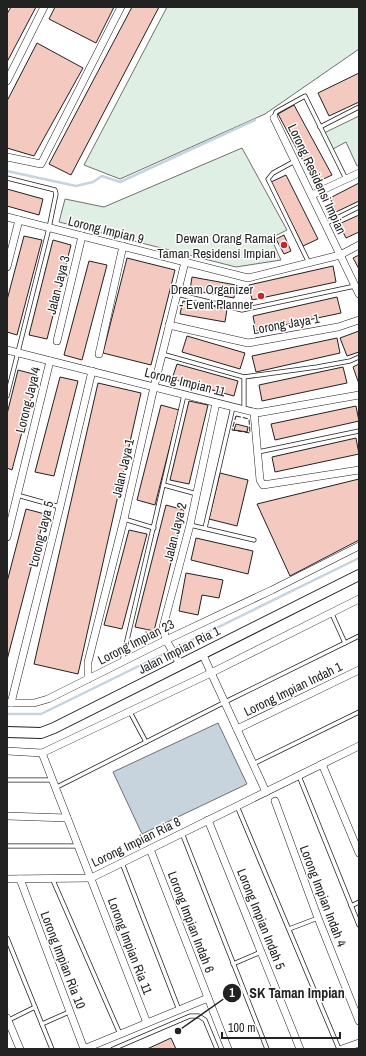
<svg xmlns="http://www.w3.org/2000/svg" width="366" height="1056" font-family="'Archivo Narrow',sans-serif">
  <rect width="100%" height="100%" fill="#fff"/>
  <g fill="#e0efe3" stroke="#6f6f6f">
    <polygon points="167,7 359,7 359,49 265,114 120,179 84,165"/>
    <polygon points="359,116 359,165 357,166 346,142 333,149 324,133"/>
    <polygon points="242,148 287,230 271,238 281,260 236,267 59,222 65,199 104,207"/>
  </g>
  <polygon fill="#c7d3dd" stroke="#6f6f6f" points="218,723 247,784 142,834 113,772"/>
  <g fill="none" stroke-linecap="round" stroke-linejoin="round">
    <g stroke="#c7d3dd" stroke-width="2.5">
      <polyline points="7,171 76,186 93,182 102,176 120,182 255,120"/>
      <polyline points="7,714 41,714 359,558"/>
    </g>
  </g>
  <g fill="#f3c9c0" stroke="#222">
    <polygon points="11,7 36,7 7,62 7,14"/>
    <polygon points="55,7 114,7 96,43 49,19"/>
    <polygon points="132,7 159,7 71,175 49,164"/>
    <polygon points="37,43 83,68 34,156 7,148 7,101"/>
    <polygon points="359,73 359,102 329,116 318,93"/>
    <polygon points="294,105 332,175 315,183 278,114"/>
    <polygon points="286,175 318,239 303,246 271,182"/>
    <polygon points="359,183 359,201 336,212 330,198"/>
    <polygon points="7,189 43,199 39,215 7,206"/>
    <polygon points="359,215 359,232 346,238 339,224"/>
    <polygon points="284,235 291,251 284,254 276,239"/>
    <polygon points="24,236 42,240 17,335 7,332 7,300"/>
    <polygon points="53,240 71,245 47,339 29,335"/>
    <polygon points="359,255 359,269 353,258"/>
    <polygon points="127,258 175,270 151,365 103,353"/>
    <polygon points="89,261 107,265 82,360 64,355"/>
    <polygon points="333,266 336,282 252,300 249,285"/>
    <polygon points="192,277 236,285 234,298 190,290"/>
    <polygon points="337,297 341,313 256,331 253,316"/>
    <polygon points="183,301 227,309 225,322 180,314"/>
    <polygon points="359,331 359,352 347,356 340,338"/>
    <polygon points="187,336 245,353 240,369 182,352"/>
    <polygon points="337,338 340,353 256,372 252,356"/>
    <polygon points="177,364 238,381 234,396 172,379"/>
    <polygon points="359,364 359,384 353,367"/>
    <polygon points="343,367 347,383 262,401 259,385"/>
    <polygon points="18,370 37,375 12,470 7,468 7,414"/>
    <polygon points="60,377 78,381 54,476 35,472"/>
    <polygon points="98,383 141,393 78,674 34,664"/>
    <polygon points="189,401 208,405 189,484 170,480"/>
    <polygon points="161,405 179,410 155,505 137,500"/>
    <polygon points="356,406 359,421 275,440 271,424"/>
    <polygon points="236,424 248,427 247,432 234,430"/>
    <polygon points="356,438 359,454 275,472 272,457"/>
    <polygon points="220,473 248,480 237,526 209,519"/>
    <polygon points="359,479 359,540 290,576 257,504"/>
    <polygon points="166,505 184,510 154,631 135,627"/>
    <polygon points="26,509 45,514 7,660 7,582"/>
    <polygon points="129,530 147,534 122,629 104,625"/>
    <polygon points="196,538 253,551 248,574 191,560"/>
    <polygon points="186,573 223,580 219,598 202,595 198,615 179,611"/>
    <polygon points="171,1038 176,1049 147,1049"/>
  </g>
  <g fill="none" stroke-linecap="round" stroke-linejoin="round">
    <defs>
      <g id="lane">
        <polyline points="274,118 276,112 305,96 346,179"/>
        <polyline points="320,127 359,107"/>
        <polyline points="295,161 273,173 268,179 309,263"/>
        <polyline points="7,178 55,190 56,194 49,228 7,396"/>
        <polyline points="325,224 359,207"/>
        <polyline points="177,294 242,310 355,286"/>
        <polyline points="162,354 244,377 317,367 350,361 359,357"/>
        <polyline points="244,377 244,410"/>
        <polyline points="258,452 359,431"/>
        <polyline points="164,485 197,494"/>
        <polyline points="17,495 60,507"/>
        <polyline points="124,519 154,528"/>
        <polyline points="190,525 254,540"/>
        <polyline points="205,528 233,407"/>
        <polyline points="332,614 345,643"/>
        <polyline points="122,662 184,395"/>
        <polyline points="130,712 146,742"/>
        <polyline points="253,764 359,712"/>
        <polyline points="299,776 359,925"/>
        <polyline points="7,780 52,780"/>
        <polyline points="55,788 225,702 359,636"/>
        <polyline points="237,806 339,1049"/>
        <polyline points="182,833 267,1049"/>
        <polyline points="7,846 78,846"/>
        <polyline points="122,863 179,1010"/>
        <polyline points="52,878 120,1034"/>
        <polyline points="351,906 359,902"/>
        <polyline points="289,929 318,918"/>
        <polyline points="7,938 52,1049"/>
        <polyline points="233,964 261,952"/>
        <polyline points="7,1021 35,1007"/>
        <polyline points="42,1024 69,1012"/>
        <polyline points="113,1049 190,1016 199,1016 205,1020 217,1049"/>
      </g>
      <g id="street">
        <polyline points="7,81 44,7"/>
        <polyline points="274,118 359,294"/>
        <polyline points="7,157 41,164 121,7"/>
        <polyline points="312,195 359,173"/>
        <polyline points="7,217 248,278 340,255 359,245"/>
        <polyline points="7,267 19,220"/>
        <polyline points="169,325 248,343 338,327 359,320"/>
        <polyline points="57,341 82,236"/>
        <polyline points="7,350 257,413 359,395"/>
        <polyline points="99,354 123,246"/>
        <polyline points="254,412 260,480 263,485 359,470"/>
        <polyline points="7,537 50,361"/>
        <polyline points="202,653 266,792"/>
        <polyline points="180,664 166,640 163,627 190,525 216,403"/>
        <polyline points="88,679 88,662 124,519 154,387 185,262"/>
        <polyline points="7,703 34,703 48,699 166,640 272,590 359,546"/>
        <polyline points="11,703 60,507 92,371"/>
        <polyline points="237,729 359,670"/>
        <polyline points="7,751 42,753 211,673 359,599"/>
        <polyline points="42,753 147,1023"/>
        <polyline points="322,764 359,853"/>
        <polyline points="275,801 318,918 359,1021"/>
        <polyline points="7,816 67,818"/>
        <polyline points="208,820 300,1049"/>
        <polyline points="150,849 228,1049"/>
        <polyline points="7,879 91,878 359,746"/>
        <polyline points="20,879 84,1049"/>
        <polyline points="7,1018 20,1049"/>
        <polyline points="84,1049 208,998"/>
        <polyline points="342,1049 359,1043"/>
      </g>
      <polyline id="secondary" points="7,732 41,733 54,728 359,575"/>
    </defs>
    <use href="#lane" stroke="#222" stroke-width="5"/>
    <use href="#street" stroke="#222" stroke-width="8"/>
    <use href="#secondary" stroke="#222" stroke-width="12"/>
    <use href="#lane" stroke="#fff" stroke-width="3.5"/>
    <use href="#street" stroke="#fff" stroke-width="7"/>
    <use href="#secondary" stroke="#fff" stroke-width="10"/>
    <polygon stroke="#222" stroke-width="1" stroke-dasharray="5 2" stroke-linecap="butt" points="236,416 249,419 250,433 232,430"/>
  </g>
  <g fill="#c62828" stroke="#fff" stroke-width="1.5">
    <circle cx="284" cy="245" r="4"/>
    <circle cx="261" cy="296" r="4"/>
  </g>
  <g text-anchor="middle" dominant-baseline="central" stroke-width="3" stroke-linejoin="round" paint-order="stroke">
    <g font-size="13" fill="#222" stroke="#fff">
      <text transform="translate(317 179) rotate(65)">Lorong Residensi Impian</text>
      <text transform="translate(106 230) rotate(14)">Lorong Impian 9</text>
      <text transform="translate(58 285) rotate(-76)">Jalan Jaya 3</text>
      <text transform="translate(286 324) rotate(-10)">Lorong Jaya 1</text>
      <text transform="translate(185 382) rotate(14)">Lorong Impian 11</text>
      <text transform="translate(28 400) rotate(-76)">Lorong Jaya 4</text>
      <text transform="translate(123 468) rotate(-77)">Jalan Jaya 1</text>
      <text transform="translate(175 532) rotate(-76)">Jalan Jaya 2</text>
      <text transform="translate(41 534) rotate(-76)">Lorong Jaya 5</text>
      <text transform="translate(136 642) rotate(-27)">Lorong Impian 23</text>
      <text transform="translate(179 650) rotate(-27)">Jalan Impian Ria 1</text>
      <text transform="translate(293 689) rotate(-26)">Lorong Impian Indah 1</text>
      <text transform="translate(136 842) rotate(-26)">Lorong Impian Ria 8</text>
      <text transform="translate(323 896) rotate(69)">Lorong Impian Indah 4</text>
      <text transform="translate(261 919) rotate(68)">Lorong Impian Indah 5</text>
      <text transform="translate(191 922) rotate(69)">Lorong Impian Indah 6</text>
      <text transform="translate(130 946) rotate(69)">Lorong Impian Ria 11</text>
      <text transform="translate(63 960) rotate(69)">Lorong Impian Ria 10</text>
    </g>
    <g font-size="13" fill="#222" stroke="#fff" text-anchor="end">
      <text x="276" y="238">Dewan Orang Ramai<tspan x="276" dy="15">Taman Residensi Impian</tspan></text>
      <text x="253" y="289">Dream Organizer<tspan x="253" dy="15">- Event Planner</tspan></text>
    </g>
  </g>
  <path fill="none" stroke="#222" stroke-width="1.5" d="M178 1031L232 993"/>
  <g fill="#222" stroke="#fff" stroke-width="1.5">
    <circle cx="178" cy="1031" r="4"/>
    <circle cx="232" cy="993" r="10"/>
  </g>
  <g font-size="12" text-anchor="middle" font-weight="bold" fill="#fff">
    <text x="232" y="997">1</text>
  </g>
  <g font-size="14" text-anchor="middle" font-weight="bold" fill="#222" stroke="#fff" stroke-width="3" stroke-linejoin="round" paint-order="stroke">
    <text x="297" y="998">SK Taman Impian</text>
  </g>
  <rect width="366" height="1056" fill="none" stroke="#222222" stroke-width="16"/>
  <path d="M222 1032v6h118v-6" fill="none" stroke="#222222" stroke-width="2"/>
  <text x="228" y="1032" font-size="12" fill="#222222" stroke="#ffffff" stroke-width="3" paint-order="stroke">100 m</text>
</svg>
